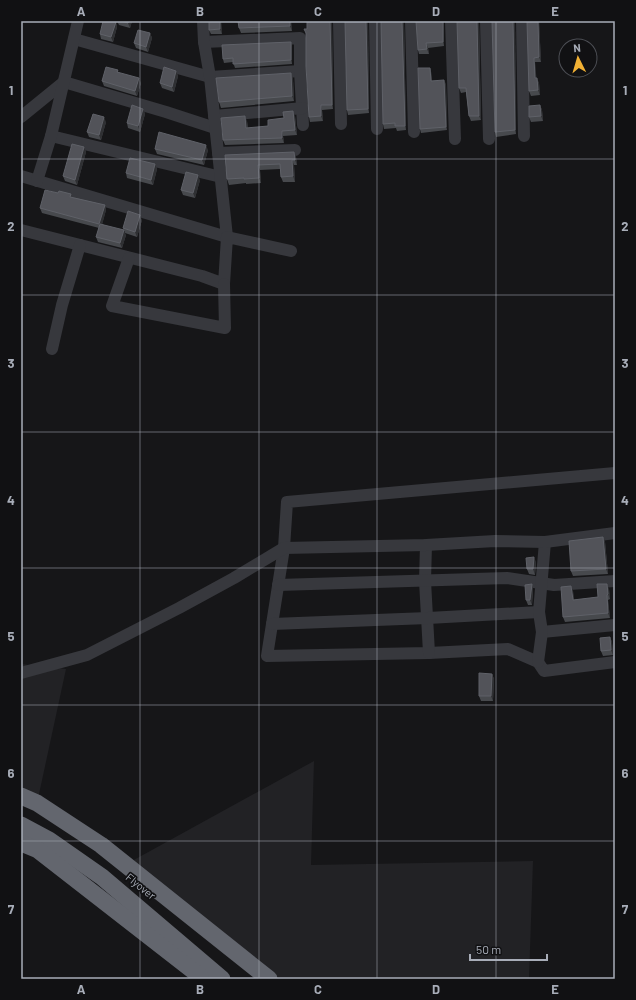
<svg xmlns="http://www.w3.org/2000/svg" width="636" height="1000" font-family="Barlow,sans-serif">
  <rect width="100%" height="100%" fill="#161618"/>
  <g fill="#222225">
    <polygon points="21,664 66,669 36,808 21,802"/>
    <polygon points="314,761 311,865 533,861 529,979 277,979 132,861"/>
  </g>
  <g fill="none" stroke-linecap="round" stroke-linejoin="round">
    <g stroke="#37383d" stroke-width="12">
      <polyline points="339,21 341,124"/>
      <polyline points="375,21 377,129"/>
      <polyline points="411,21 414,132"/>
      <polyline points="451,21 455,139"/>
      <polyline points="486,21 489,139"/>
      <polyline points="522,21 524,136"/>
      <polyline points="74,39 210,77 300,71"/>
      <polyline points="204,42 300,38 300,71 303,125"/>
      <polyline points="214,116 303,108"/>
      <polyline points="21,117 64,82 166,112 215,128"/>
      <polyline points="51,136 221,177"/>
      <polyline points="218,153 295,150"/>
      <polyline points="21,176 227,237 210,77 204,42 203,21"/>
      <polyline points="37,181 51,136 78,21"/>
      <polyline points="21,230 202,276 224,284 227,237 291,251"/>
      <polyline points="129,258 112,306 225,328 224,284"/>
      <polyline points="52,349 62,305 80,245"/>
      <polyline points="615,473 287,502 284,548 267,656 429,653 508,649 538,662 544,671 615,662"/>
      <polyline points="426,545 425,581 429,653"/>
      <polyline points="278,585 507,578 554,585 615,581"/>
      <polyline points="272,624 428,618 539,612"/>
      <polyline points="542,632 615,625"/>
      <polyline points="538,662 542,632 539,612 545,542"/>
      <polyline points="21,673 87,655 179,608 234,578 284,548 426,545 495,541 545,542 615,533"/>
    </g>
    <g stroke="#63666e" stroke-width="17">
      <polyline points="21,796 37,803 101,845 269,979"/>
      <polyline points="21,825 49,840 102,877 222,979"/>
      <polyline points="21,843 38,850 200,976"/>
    </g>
  </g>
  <g fill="#47494d">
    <polygon points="117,21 132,21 130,28 119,25"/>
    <polygon points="209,21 228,21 221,21 222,34 211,34 209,30"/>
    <polygon points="291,21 292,31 241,33 239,28"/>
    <polygon points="332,21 333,109 322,110 323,121 310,122 309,117 307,29"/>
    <polygon points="345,21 368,21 369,113 348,115 347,110"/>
    <polygon points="381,21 404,21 406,130 397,131 396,128 384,129 383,124"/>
    <polygon points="444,21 444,46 428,48 429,54 419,54 418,50"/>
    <polygon points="457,21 479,21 481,120 471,121 469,116 466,92 461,93 459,88"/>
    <polygon points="492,21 515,21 516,134 496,137 495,132"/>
    <polygon points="527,21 539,21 541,62 535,62 536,78 539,83 540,95 531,96 529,91"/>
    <polygon points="116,22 117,27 113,42 101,39 100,34"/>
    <polygon points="150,33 152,38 148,52 136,48 134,43"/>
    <polygon points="291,42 292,46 292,64 235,68 233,62 224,63 223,59"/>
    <polygon points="430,68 431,71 432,81 446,84 447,130 421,133 420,129"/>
    <polygon points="118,70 118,72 141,83 137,96 104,86 102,81"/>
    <polygon points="176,71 178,76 174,92 162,88 160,83"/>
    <polygon points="291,73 293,79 294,101 221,108 219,102"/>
    <polygon points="540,105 542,110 543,121 531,122 529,117"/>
    <polygon points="143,109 145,114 140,132 128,128 127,123"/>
    <polygon points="295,116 297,135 283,136 284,143 225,145 223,140 247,121 248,128 268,126 284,118"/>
    <polygon points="106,122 101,140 89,137 87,132"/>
    <polygon points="84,147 86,152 77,185 65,181 63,176"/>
    <polygon points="155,149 208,150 204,165 157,154"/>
    <polygon points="294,152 296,157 297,165 294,165 295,182 283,182 281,177 280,169 260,170 261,183 246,184 246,183 229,185 227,179 225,155"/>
    <polygon points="155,164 157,169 153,185 127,178 126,173"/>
    <polygon points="200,180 195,198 183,195 181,190"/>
    <polygon points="72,197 105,205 106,210 102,224 126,235 122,248 98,242 96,237 99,228 42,213 40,208"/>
    <polygon points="142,220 137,237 125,233 123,228"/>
    <polygon points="603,537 605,542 608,574 573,576 571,571"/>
    <polygon points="536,562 535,575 529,574 527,569"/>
    <polygon points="532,584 533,590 532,605 528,605 526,600"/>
    <polygon points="609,589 610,599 608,600 610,618 565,622 563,617 573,591 574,600 598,597"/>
    <polygon points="610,637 612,642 613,655 603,656 601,651"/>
    <polygon points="492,674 494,679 493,701 481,701 479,696"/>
  </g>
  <g fill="#2f3033">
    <polygon points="129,21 132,21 130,28 128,23"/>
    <polygon points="220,21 221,21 222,34 220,29"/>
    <polygon points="290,21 291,21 292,31 290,26"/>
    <polygon points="330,21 332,21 333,109 332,105"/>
    <polygon points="366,21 368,21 369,113 368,109"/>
    <polygon points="402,21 404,21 406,130 405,126"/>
    <polygon points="443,21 444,21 444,46 443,42"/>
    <polygon points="477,21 479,21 481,120 479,116"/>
    <polygon points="513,21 515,21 516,134 515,130"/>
    <polygon points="538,21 539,21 541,62 539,57"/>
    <polygon points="116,22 117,27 113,42 111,37"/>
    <polygon points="150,33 152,38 148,52 146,47"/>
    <polygon points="291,42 292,46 292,64 291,60"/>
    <polygon points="426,43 428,48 429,54 427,49"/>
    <polygon points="534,58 535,62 537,83 535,78"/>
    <polygon points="430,68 431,71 432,85 431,81"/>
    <polygon points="176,71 178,76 174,92 172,87"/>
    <polygon points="291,73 293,79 294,101 292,96"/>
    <polygon points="139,78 141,83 137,96 135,91"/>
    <polygon points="537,78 539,83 540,95 538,90"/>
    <polygon points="444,80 446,84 447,130 446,127"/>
    <polygon points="321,105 322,110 323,121 321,116"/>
    <polygon points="540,105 542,110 543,121 541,116"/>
    <polygon points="143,109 145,114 140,132 138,126"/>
    <polygon points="293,111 295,116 297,135 295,130"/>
    <polygon points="245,116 247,121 248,133 246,128"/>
    <polygon points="104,117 106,122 101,140 99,135"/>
    <polygon points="282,131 283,136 284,143 282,138"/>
    <polygon points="206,145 208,150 204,165 202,160"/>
    <polygon points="84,147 86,152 77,185 75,180"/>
    <polygon points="294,152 296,157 297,165 295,160"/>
    <polygon points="292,160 294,165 295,182 293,176"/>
    <polygon points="155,164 157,169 153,185 151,180"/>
    <polygon points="258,165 260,170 261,183 259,178"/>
    <polygon points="198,175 200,180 195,198 193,193"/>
    <polygon points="105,205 106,210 101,229 99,224"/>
    <polygon points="140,215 142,220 137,237 135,232"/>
    <polygon points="124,230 126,235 122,248 120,243"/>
    <polygon points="603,537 605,542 608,574 606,569"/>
    <polygon points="534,557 536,562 535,575 533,569"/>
    <polygon points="532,584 533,590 532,605 530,600"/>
    <polygon points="607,584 609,589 610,599 608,594"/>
    <polygon points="571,586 573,591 574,605 573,600"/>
    <polygon points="607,595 608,600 610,618 608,613"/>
    <polygon points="610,637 612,642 613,655 611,650"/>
    <polygon points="492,674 494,679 493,701 491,696"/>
  </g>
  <g fill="#525359" stroke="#5f6168">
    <polygon points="103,21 112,21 116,22 111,37 100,34"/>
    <polygon points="121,21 129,21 128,23"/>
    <polygon points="209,21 220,21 220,29 209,30"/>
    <polygon points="238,21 290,21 290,26 239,28"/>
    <polygon points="307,21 330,21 332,105 321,105 321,116 309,117 306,66 306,33 304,29 307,29"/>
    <polygon points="345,21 366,21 368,109 347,110"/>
    <polygon points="381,21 402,21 405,126 395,126 395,123 383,124"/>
    <polygon points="416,21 443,21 443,42 426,43 427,49 418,50"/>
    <polygon points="457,21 477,21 479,116 469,116 466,88 459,88"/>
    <polygon points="492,21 513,21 515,130 495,132"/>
    <polygon points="527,21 538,21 539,57 534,58 535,78 537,78 538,90 529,91"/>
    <polygon points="138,30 150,33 146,47 134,43"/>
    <polygon points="291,42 291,60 233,64 233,58 223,59 222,45"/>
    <polygon points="106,67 118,70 117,72 139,78 135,91 102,81"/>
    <polygon points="164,67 176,71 172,87 160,83"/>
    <polygon points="418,68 430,68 431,81 444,80 446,127 420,129"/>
    <polygon points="291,73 292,96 219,102 216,78"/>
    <polygon points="132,105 143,109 138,126 127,123"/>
    <polygon points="540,105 541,116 529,117 529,106"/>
    <polygon points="293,111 295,130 282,131 282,138 223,140 221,118 245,116 246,128 268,126 268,120 284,118 283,112"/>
    <polygon points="93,114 104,117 99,135 87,132"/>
    <polygon points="159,132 206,145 202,160 155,149"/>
    <polygon points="72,144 84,147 75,180 63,176"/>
    <polygon points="294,152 295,160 292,160 293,176 281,177 280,164 258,165 259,178 244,179 244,178 227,179 225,155"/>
    <polygon points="130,158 155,164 151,180 126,173"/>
    <polygon points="186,172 198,175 193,193 181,190"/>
    <polygon points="45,190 58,193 59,191 71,194 70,197 105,205 99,224 40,208"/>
    <polygon points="128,211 140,215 135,232 123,228"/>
    <polygon points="100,224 124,230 120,243 96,237"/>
    <polygon points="603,537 606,569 571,571 569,541"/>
    <polygon points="534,557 533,569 527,569 526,558"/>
    <polygon points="532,584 530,600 526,600 525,585"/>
    <polygon points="597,584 607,584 608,594 607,595 608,613 563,617 561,587 571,586 573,600 598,597"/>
    <polygon points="610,637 611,650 601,651 600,638"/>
    <polygon points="479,673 492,674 491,696 479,696"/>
  </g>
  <path fill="none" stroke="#a8adb8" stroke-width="1" stroke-opacity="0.55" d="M140 21V979M259 21V979M377 21V979M496 21V979M21 159H615M21 295H615M21 432H615M21 568H615M21 705H615M21 841H615"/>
  <g text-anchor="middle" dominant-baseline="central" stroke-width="3.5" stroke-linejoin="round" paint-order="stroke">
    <g font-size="11" fill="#a8adb8" stroke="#111113">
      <text transform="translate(141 886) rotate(39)">Flyover</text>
    </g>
  </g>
  <rect width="636" height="1000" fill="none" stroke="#111113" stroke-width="44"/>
  <g transform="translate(578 58) rotate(355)"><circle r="19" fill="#111113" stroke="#4d4f55"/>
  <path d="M0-3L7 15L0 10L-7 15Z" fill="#f2b134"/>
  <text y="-6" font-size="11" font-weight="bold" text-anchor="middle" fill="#a8adb8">N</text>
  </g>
  <path d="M470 954v6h77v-6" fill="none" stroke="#a8adb8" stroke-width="2"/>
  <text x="476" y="954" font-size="12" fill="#a8adb8" stroke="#111113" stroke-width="3" paint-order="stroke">50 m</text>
  <rect x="22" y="22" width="592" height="956" fill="none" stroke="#a8adb8" stroke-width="1.5"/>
  <g font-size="13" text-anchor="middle" font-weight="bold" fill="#a8adb8">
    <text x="81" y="16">A</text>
    <text x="200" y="16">B</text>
    <text x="318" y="16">C</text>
    <text x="436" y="16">D</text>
    <text x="555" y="16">E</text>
    <text x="11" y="95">1</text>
    <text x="625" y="95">1</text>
    <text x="11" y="231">2</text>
    <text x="625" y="231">2</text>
    <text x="11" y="368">3</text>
    <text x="625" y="368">3</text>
    <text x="11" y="505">4</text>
    <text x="625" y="505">4</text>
    <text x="11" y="641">5</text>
    <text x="625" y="641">5</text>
    <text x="11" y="778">6</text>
    <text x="625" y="778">6</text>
    <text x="11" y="914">7</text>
    <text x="625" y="914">7</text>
    <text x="81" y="994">A</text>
    <text x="200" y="994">B</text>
    <text x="318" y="994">C</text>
    <text x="436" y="994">D</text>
    <text x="555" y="994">E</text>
  </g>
</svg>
